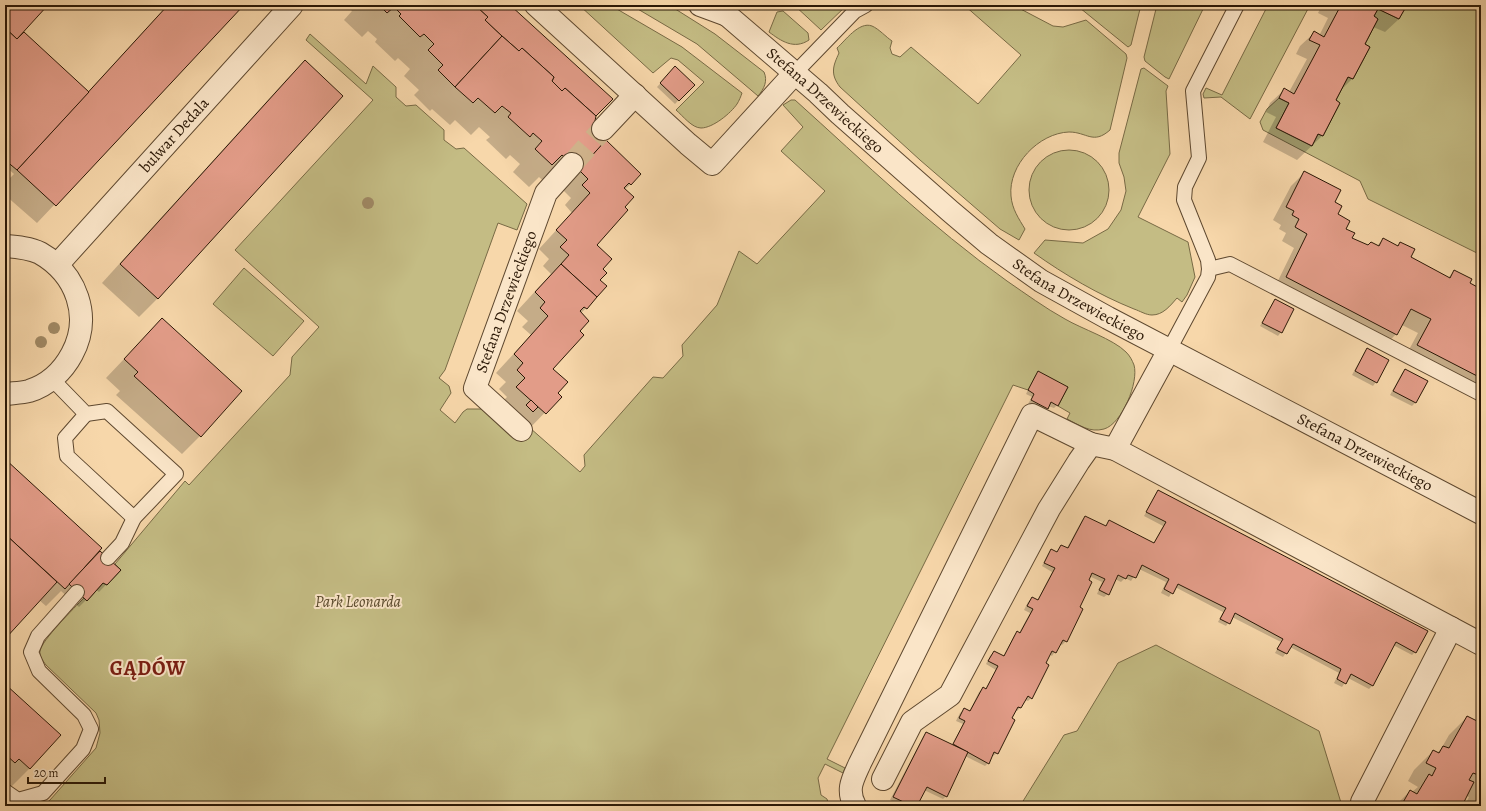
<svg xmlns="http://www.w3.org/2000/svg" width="1486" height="811" font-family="Alegreya,serif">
  <rect width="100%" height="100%" fill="#f7d7aa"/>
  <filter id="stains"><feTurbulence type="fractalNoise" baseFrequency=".005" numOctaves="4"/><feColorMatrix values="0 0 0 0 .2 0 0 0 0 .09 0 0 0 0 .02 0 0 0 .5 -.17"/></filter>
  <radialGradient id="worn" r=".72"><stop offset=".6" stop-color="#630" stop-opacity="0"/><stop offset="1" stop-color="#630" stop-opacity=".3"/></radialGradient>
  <g fill="#c4bc84" stroke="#786a45">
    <path d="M579 5H610L682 47 742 93C741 96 739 101 737 104 731 113 713 128 701 128 692 128 683 116 676 110L704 82 678 60 671 58 653 73Z"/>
    <path d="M631 5H669L715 34 764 72C768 81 764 89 758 96L697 44Z"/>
    <polygon points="794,5 847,5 821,30"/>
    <path d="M964 5H1013L1053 26 1063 27 1086 20 1126 54 1127 58 1110 130C1093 145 1087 132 1069 132 1039 133 1008 165 1011 196 1012 209 1019 219 1025 229L1019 240 1000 229 920 160 840 87C830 74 833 66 839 53L837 48C845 41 859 21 872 26 879 29 886 37 892 41L890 48 892 54 900 57 911 47 978 104 1021 55Z"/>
    <polygon points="1079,5 1141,5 1131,45 1128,47 1080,8"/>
    <polygon points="1157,5 1205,5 1169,79 1165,77 1145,61 1144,57"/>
    <polygon points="1268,5 1310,5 1250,119 1221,97 1204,98 1203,94 1206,88 1222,95"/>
    <polygon points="1407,5 1481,5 1481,255 1368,199 1360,181 1263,130 1260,122 1267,109 1279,98 1289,103 1276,128 1312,146 1318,134 1323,136 1340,103 1336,100 1348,77 1353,79 1370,47 1365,44 1378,19 1374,16 1378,9 1399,19"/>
    <path d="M783 11 808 33 809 40C794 50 781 41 769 32L777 12Z"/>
    <path d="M310 34 366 84 373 66 396 87V97L406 106 416 105 444 130V140L456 149 464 148 527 204 517 230 498 223 445 370 439 378 449 386 451 393 440 410 455 423 463 412 467 409H483L530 428 580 472 585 466 584 455 653 377 663 378 683 356 682 345 717 305 739 251 757 264 825 191 781 151 803 127 783 105 791 100H795C864 162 931 227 1007 281 1026 294 1045 308 1065 319 1082 329 1113 339 1126 352 1130 356 1132 360 1134 365 1139 382 1122 424 1104 429 1090 433 1079 425 1067 419L1070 413 1058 406 1068 387 1028 390 1013 385 827 759 845 768 843 773 825 764 818 778 821 795 827 799 829 806H43L50 800 96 748 100 733 99 720 96 713 46 665C43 661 39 656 40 651 41 641 75 607 84 598L87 601 103 583 107 585 121 570 115 564 185 481 189 485 290 375 292 357 319 327 235 250 373 100 306 40Z"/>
    <path d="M1144 68 1168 86 1166 91 1170 154 1138 217 1188 242 1195 277 1187 295 1182 302 1177 298C1170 306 1163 315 1152 315 1146 315 1140 311 1134 309 1099 295 1065 275 1034 253L1045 240 1083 243 1108 229 1121 210 1126 191 1124 177 1119 163V153L1141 69Z"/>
    <circle cx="1069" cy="190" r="40"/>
    <polygon points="244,268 304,321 273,356 213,304"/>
    <polygon points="1156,645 1319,731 1342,806 1020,806 1064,735 1077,731 1118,663"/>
  </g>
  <g fill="#0003">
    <polygon points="5,5 46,5 23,32 88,92 168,5 243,5 37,223 5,195 5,183 14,174 5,166"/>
    <polygon points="346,5 509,5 594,117 593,121 602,144 631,184 624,190 595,245 601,269 599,280 586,308 580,314 578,331 552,369 557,393 560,397 526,432 498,406 507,397 499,389 506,382 496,373 531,335 522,327 528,321 517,311 551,274 543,266 549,259 539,249 572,213 565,205 571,198 560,187 555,192 539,177 529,187 513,172 520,164 510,155 506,159 486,140 490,137 479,127 471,135 455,120 450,125 432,109 430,111 414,95 419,90 404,76 410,69 398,58 395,61 375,42 377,39 368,31 362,37 344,20 352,11"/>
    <polygon points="1322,5 1405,5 1399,19 1385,32 1373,27 1364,44 1352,79 1339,92 1334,101 1339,103 1322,136 1297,160 1263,142 1276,117 1266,112 1270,103 1284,90 1289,92 1307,59 1296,54 1300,46 1314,33 1319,36 1328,18 1318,13"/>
    <polygon points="305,61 158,298 139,317 102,283 286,80"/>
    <polygon points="675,68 693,85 675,104 657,87"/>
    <polygon points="1304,173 1333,202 1336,214 1351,238 1368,246 1377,246 1383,239 1397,246 1401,243 1409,258 1448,278 1454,271 1469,283 1481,290 1478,297 1481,298 1481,399 1404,359 1418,333 1402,325 1396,334 1383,348 1273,291 1294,248 1282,241 1286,233 1279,229 1281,225 1273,220 1291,186"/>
    <polygon points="1276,301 1281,332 1278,336 1260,326 1272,304"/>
    <polygon points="162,319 200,436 182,454 116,395 120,391 106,378"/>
    <polygon points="1367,350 1376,382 1373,386 1352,375 1364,353"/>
    <polygon points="1405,370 1426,381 1415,403 1412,406 1390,395 1402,373"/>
    <polygon points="1038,372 1057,405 1054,408 1048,406 1044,411 1028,404 1032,397 1026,394 1035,376"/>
    <polygon points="5,461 92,557 120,570 99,592 96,590 79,607 61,591 46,606 39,600 5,637"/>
    <polygon points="1158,492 1415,652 1412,655 1393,645 1373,685 1369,689 1348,678 1342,687 1334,683 1339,673 1290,647 1283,657 1275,653 1281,642 1232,617 1226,626 1218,622 1223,612 1175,587 1169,597 1161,593 1166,582 1139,569 1131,581 1125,578 1121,582 1115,579 1108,594 1104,597 1097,594 1102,582 1089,576 1066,641 1062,645 1060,644 1052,656 1049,654 1031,698 1028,701 1025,700 1020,708 1017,711 1015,710 997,753 993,756 991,755 988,763 985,766 965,756 946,796 943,799 924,790 916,806 902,806 890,800 923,737 926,733 952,745 963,724 956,721 960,713 964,710 969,712 979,692 983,688 985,690 996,670 986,664 990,656 994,652 1003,657 1014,636 1017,632 1019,633 1030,613 1024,610 1028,602 1032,598 1037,601 1052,572 1042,566 1048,554 1051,550 1056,553 1062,546 1067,548 1082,520 1085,517 1105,527 1109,521 1153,544 1163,526 1144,516 1155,495"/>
    <polygon points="5,686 30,768 11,787 5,781"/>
    <polygon points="1467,717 1481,724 1481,800 1475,806 1465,805 1469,797 1466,796 1461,806 1395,806 1410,791 1412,792 1418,787 1408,781 1414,770 1433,751 1437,753 1441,749 1449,735"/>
  </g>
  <g fill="#e29c88" stroke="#2b1806">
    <polygon points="5,5 48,5 17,39 5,28"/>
    <polygon points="168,5 244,5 56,206 17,170"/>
    <polygon points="379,5 475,5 488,17 485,20 502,36 455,87 438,70 443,65 428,50 434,44 424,34 420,37 399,16 401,14 394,7 387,13"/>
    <polygon points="475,5 510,5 613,99 596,116 565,88 562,91 552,81 554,77 522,48 519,51 502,36 485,20 488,17"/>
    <polygon points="1341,5 1407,5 1399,19 1378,9 1374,16 1378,19 1365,44 1370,47 1353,79 1348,77 1336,100 1340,103 1323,136 1318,134 1312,146 1276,128 1289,103 1279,98 1284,88 1294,94 1320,45 1309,40 1314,31 1324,37"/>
    <polygon points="5,28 17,39 24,32 89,92 17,170 5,160"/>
    <polygon points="502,36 519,51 522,48 554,77 552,81 562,91 565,88 596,116 595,121 611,135 579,170 562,155 552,165 535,149 542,141 533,133 530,137 508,117 511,113 502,106 495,113 478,98 473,103 455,87"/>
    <polygon points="305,60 343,96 158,299 120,264"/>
    <polygon points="675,66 695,85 679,101 660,83"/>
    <polygon points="606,140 641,174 631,185 629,183 624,188 634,197 625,207 628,210 597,245 612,259 603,269 607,273 600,280 607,286 597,297 561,264 569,255 560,247 567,240 556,230 590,193 582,185 588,179 579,170"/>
    <polygon points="1304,171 1341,190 1335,202 1342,206 1338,214 1350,221 1346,229 1355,233 1352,238 1368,245 1371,242 1379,246 1383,238 1398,246 1400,242 1415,249 1411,257 1450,278 1454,270 1472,279 1470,283 1481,289 1479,296 1481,297 1481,378 1417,345 1431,319 1411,309 1397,335 1286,277 1307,234 1295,227 1299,219 1292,215 1294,211 1286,207"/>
    <polygon points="561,264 597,297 587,309 584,307 580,311 589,321 580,331 584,335 553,369 568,382 558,393 562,397 546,414 516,387 525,378 517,370 523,363 514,354 548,316 540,308 545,302 535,292"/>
    <polygon points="1275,299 1294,309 1282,333 1262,323"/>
    <polygon points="162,318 242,391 201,437 134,376 138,372 124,359"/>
    <polygon points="1367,348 1389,360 1377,383 1355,371"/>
    <polygon points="1405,369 1428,381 1416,403 1393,391"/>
    <polygon points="1038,371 1068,387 1058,406 1051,402 1048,409 1031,400 1034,394 1028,390"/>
    <polygon points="531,400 538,407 533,412 526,405"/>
    <polygon points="5,459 102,548 65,589 5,534"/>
    <polygon points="1158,490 1428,631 1416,653 1396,642 1373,686 1351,674 1346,684 1337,679 1341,669 1293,644 1287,654 1277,649 1283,639 1235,613 1230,624 1220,619 1226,608 1178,584 1173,594 1164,589 1169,579 1142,565 1136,578 1128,575 1126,579 1118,575 1109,595 1099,590 1105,579 1092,573 1089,580 1092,582 1080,607 1083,609 1067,642 1063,640 1056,653 1052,651 1046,663 1049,665 1032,699 1028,696 1021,708 1018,707 1012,718 1015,720 998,754 994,752 989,764 953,744 965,721 959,718 964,708 970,711 983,687 986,689 998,666 988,661 994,651 1004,656 1017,631 1020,633 1033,609 1027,606 1032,597 1038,600 1055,568 1044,563 1051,549 1057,552 1061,545 1068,548 1085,516 1106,526 1109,520 1154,543 1166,522 1146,512"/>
    <polygon points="5,534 57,582 5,639"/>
    <polygon points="100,551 121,570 107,585 103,583 87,601 69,584"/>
    <polygon points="5,684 61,735 30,769 19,759 15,763 5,754"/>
    <polygon points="1467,716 1481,723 1481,776 1473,773 1469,780 1474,782 1462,806 1401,806 1410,790 1417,794 1429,774 1432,776 1436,768 1426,763 1433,750 1439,753 1443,746 1449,748"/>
    <polygon points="926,732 968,752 947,797 927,787 917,806 912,806 893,797"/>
  </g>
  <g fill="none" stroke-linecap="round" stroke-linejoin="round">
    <polyline stroke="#ceb189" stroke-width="22" stroke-dasharray="22 11" stroke-linecap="butt" points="572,164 603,129"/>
    <defs>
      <g id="service">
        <polyline points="795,73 855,11 866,5"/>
        <polyline points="1209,269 1230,264 1481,394"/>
        <polyline points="1169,350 1208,277 1209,269 1208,260 1184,200 1185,187 1199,158 1193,91 1237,5"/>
        <polyline points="52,379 86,414 107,411 176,474 134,518 122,543 108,558"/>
        <polyline points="86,414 65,438 67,456 134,518"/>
        <polyline points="5,791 18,800 43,793 83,749 91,729 84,715 39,671 31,652 38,636 77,592"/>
      </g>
      <g id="minor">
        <polyline points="536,5 688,144 712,164 795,73"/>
        <polyline points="700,5 727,15"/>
        <path id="s1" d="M719 5 727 15 818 93 840 114 950 211 989 244 1041 281 1108 318 1481 513"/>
        <polyline points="603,129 635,95"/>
        <path d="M5 246C17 247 30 248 40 253 77 274 92 317 72 354 63 371 48 385 29 391 22 393 13 393 5 394"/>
        <path id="s2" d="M57 265 292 5"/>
        <path id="s3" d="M521 430 475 388 546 193 572 164"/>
        <polyline points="1115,449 1169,350"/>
        <polyline points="883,779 912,722 950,695 1049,509 1079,461 1091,444"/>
        <polyline points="1362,802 1451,628"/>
        <path d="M855 806C846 789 853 779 860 763L1032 415 1091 444 1115 449 1481 644"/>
      </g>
    </defs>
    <use href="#service" stroke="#5e482f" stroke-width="16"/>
    <use href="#minor" stroke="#5e482f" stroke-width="24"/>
    <use href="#service" stroke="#fae5c8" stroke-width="14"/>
    <use href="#minor" stroke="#fae5c8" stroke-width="22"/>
  </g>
  <g fill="#a08965">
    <circle cx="368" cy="203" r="6"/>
    <circle cx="54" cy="328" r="6"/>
    <circle cx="41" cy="342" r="6"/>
  </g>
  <g text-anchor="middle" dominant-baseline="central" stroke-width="4" stroke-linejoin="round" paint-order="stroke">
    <g font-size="16" fill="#2b1806" stroke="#fae5c8">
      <text stroke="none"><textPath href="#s1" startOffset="143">Stefana Drzewieckiego</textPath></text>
      <text stroke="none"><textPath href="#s2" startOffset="175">bulwar Dedala</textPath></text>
      <text stroke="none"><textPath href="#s1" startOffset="467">Stefana Drzewieckiego</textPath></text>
      <text stroke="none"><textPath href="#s3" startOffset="154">Stefana Drzewieckiego</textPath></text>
      <text stroke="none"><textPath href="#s1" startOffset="791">Stefana Drzewieckiego</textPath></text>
    </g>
    <g font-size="16" font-style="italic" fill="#59492c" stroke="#fae5c8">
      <text x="358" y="602">Park Leonarda</text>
    </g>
    <g font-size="20" font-weight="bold" letter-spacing="1" fill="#7a1f14" stroke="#fae5c8">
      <text x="148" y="668">GĄDÓW</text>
    </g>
  </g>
  <rect width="1486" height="811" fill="none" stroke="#f7d7aa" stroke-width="20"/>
  <rect x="6" y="6" width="1474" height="799" fill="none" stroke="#2b1806" stroke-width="2"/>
  <rect x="10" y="10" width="1466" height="791" fill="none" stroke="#2b1806"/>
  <path d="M28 777v6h77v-6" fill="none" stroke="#2b1806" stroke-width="2"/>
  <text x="34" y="777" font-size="12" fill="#2b1806" stroke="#fae5c8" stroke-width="3" paint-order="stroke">20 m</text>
  <rect width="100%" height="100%" filter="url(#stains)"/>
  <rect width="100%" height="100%" fill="url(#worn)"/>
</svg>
